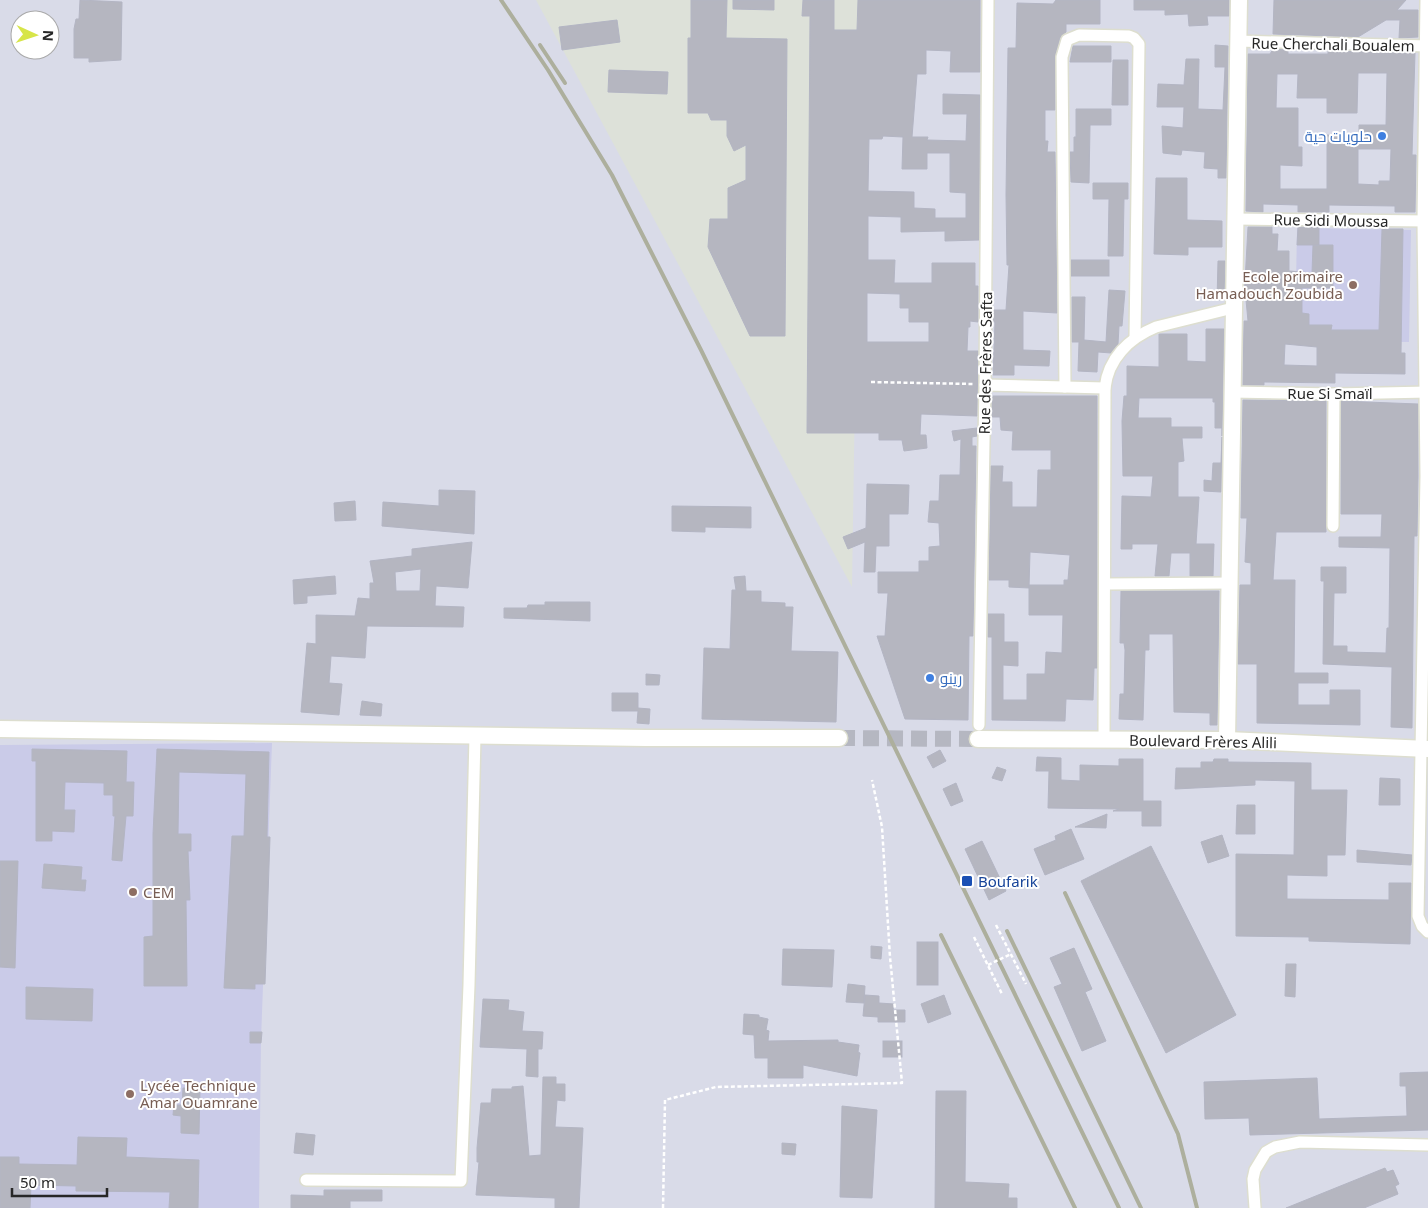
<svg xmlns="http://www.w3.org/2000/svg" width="1428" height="1208" font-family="'Noto Sans',Cairo,sans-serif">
  <rect width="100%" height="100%" fill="#d9dbe8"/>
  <polygon fill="#dde1d9" points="536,0 861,0 852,587"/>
  <g fill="#cacbe8">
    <polygon points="1297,228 1411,230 1409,342 1295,341"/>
    <polygon points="272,743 261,1040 259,1208 0,1208 0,745"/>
  </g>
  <g fill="#b5b6c0" stroke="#b3b5c3" fill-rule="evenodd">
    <polygon points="80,0 122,2 121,60 89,62 89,58 74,58 74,29 76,19 79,19"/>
    <polygon points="691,0 727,0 726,38 787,39 785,336 750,336 708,247 710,219 728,219 728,188 746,180 746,145 734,151 727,136 727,120 711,120 708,113 688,113 688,38 691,38"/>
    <polygon points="733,0 774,0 774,10 733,9"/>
    <path d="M803 0H834V30H857L858 0H980V72H950L951 51 926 50V74H917L912 137H928L927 140 966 141 967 114H943V94L980 95 979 240 945 241V231L901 232V217L868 216V260H895L894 283H932V263H975V286H978V322L970 321V327H968L967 351H978L977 416 921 414 920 435H926L927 448 904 451 902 440H879V433H807L810 16H802ZM883 136 903 137 902 169H927V153H950V192L966 193V218H935V209L914 208V192L868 191 869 139H882ZM867 293 900 294V308H909V322H929V342H867Z"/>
    <polygon points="1056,0 1100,0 1100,24 1066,24 1066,32 1060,38 1055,57 1055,110 1045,110 1045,141 1048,141 1047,152 1055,152 1057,313 1023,311 1023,350 1050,351 1049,366 1014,365 1014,375 993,375 995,322 993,322 993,310 1006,310 1009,265 1007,265 1006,195 1008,48 1016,48 1017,3 1053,4"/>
    <polygon points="1134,0 1229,0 1229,16 1207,16 1208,25 1189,26 1188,14 1165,15 1165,10 1134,10"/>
    <polygon points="1274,0 1406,0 1397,10 1418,10 1418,37 1399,38 1400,20 1386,20 1358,37 1273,34"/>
    <polygon points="617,20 620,42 562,50 559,27"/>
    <polygon points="1215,45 1228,46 1226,178 1218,178 1218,169 1204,168 1205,152 1182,150 1181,155 1163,153 1162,126 1183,128 1184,107 1157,107 1158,84 1184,85 1186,59 1199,59 1198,109 1223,110 1225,67 1215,67"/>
    <polygon points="1073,46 1111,46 1111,62 1070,62"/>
    <path d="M1273 49 1288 50V54H1328V51L1415 53 1412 155H1416L1415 212H1395V206L1329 205V212H1298V205L1263 204V212L1246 211 1248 54H1270ZM1358 73H1387L1386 125H1359V135H1327V189H1280V165L1302 166V147H1298V108H1276L1277 74H1298L1297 98H1327V113H1357ZM1358 149H1391L1390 181H1379V185L1358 184Z"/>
    <polygon points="1113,60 1128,60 1128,105 1112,105"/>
    <polygon points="609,70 668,72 667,94 608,92"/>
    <polygon points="1076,109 1111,109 1111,125 1090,125 1089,183 1071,182 1070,152 1074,152 1074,137 1076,137"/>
    <polygon points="1156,178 1187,178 1187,220 1222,221 1222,247 1188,247 1188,255 1154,254"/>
    <polygon points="1093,183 1128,183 1128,199 1124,199 1123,256 1108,256 1109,199 1093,199"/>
    <path d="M1248 227H1272V234H1278L1277 251H1289V271L1312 273 1313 245H1333V288H1302V313L1309 314V325H1332L1331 330H1379L1382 229H1403L1401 353H1405V374L1335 373V383L1264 382V385H1243L1244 321H1248L1246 300H1244ZM1285 344 1317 347V366L1284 365Z"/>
    <polygon points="1298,227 1319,227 1319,245 1297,245"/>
    <rect x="1071" y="260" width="38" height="16"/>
    <polygon points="1218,261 1225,261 1224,300 1217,300"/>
    <polygon points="1109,290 1125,291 1122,326 1119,326 1118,344 1111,353 1098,352 1097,372 1078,371 1079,342 1072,342 1072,297 1085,297 1084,340 1106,342"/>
    <polygon points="1206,329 1224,329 1222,436 1222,428 1215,428 1215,402 1213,402 1213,398 1139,398 1138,418 1171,418 1171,427 1202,427 1202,438 1182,438 1184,461 1178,462 1178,497 1199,497 1196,544 1214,544 1213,576 1190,576 1190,553 1171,553 1169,576 1155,576 1158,544 1132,544 1132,549 1121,549 1122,496 1151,497 1153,476 1123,476 1122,421 1124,396 1127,396 1127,366 1159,367 1159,334 1187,334 1187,361 1206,362"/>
    <polygon points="992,396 1097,396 1097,668 1094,668 1093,700 1066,699 1065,721 992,720 992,637 988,637 988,614 1004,614 1004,642 1018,642 1018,666 1003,665 1003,700 1027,700 1027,674 1045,674 1046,652 1062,653 1063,615 1029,615 1029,585 1064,585 1064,580 1068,580 1070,555 1030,552 1029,588 1009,587 1009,580 989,580 991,466 1003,466 1002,482 1012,482 1012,507 1037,507 1038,470 1051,470 1051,450 1012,450 1013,431 1001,430 1000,417 992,417"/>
    <polygon points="1243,400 1326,401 1326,532 1276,532 1273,580 1295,580 1294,673 1328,673 1328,683 1298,683 1298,705 1330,705 1330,690 1360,690 1360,725 1257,723 1257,664 1238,664 1240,585 1251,585 1251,563 1245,562 1247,518 1241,518"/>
    <polygon points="1341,401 1418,404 1418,476 1417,536 1414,536 1412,728 1391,727 1392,667 1323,664 1324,581 1321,581 1321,567 1346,567 1346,593 1334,593 1333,646 1347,646 1347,652 1386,653 1387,628 1389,628 1390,548 1339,547 1339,537 1381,537 1382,514 1341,514"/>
    <polygon points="977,428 977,436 972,437 972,446 976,446 973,636 969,636 968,720 905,719 877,636 885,636 888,593 878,593 878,572 919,572 919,561 929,561 929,547 940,546 939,523 928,522 930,501 939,501 940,475 960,475 961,439 954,441 952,431"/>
    <polygon points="1222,437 1221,492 1204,491 1204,480 1212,481 1213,463 1221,463"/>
    <polygon points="867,484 909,485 908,514 889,514 889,546 876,546 875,572 864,572 865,542 848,549 843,537 866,528"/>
    <polygon points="439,490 475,491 474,534 382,526 383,502 439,506"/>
    <polygon points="355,501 356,520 335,521 334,503"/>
    <polygon points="672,506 751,507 751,528 705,527 705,532 672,531"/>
    <path d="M472 542 468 588 436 586 435 606 464 607 463 627 367 626 365 658 331 656 329 683 342 684 339 715 301 712 307 643 316 644V615L355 616 358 598 370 599V583H374L370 561 412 556V549ZM421 569 420 591H396L395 572Z"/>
    <polygon points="335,576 336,594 307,596 307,603 294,604 293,580"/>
    <polygon points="745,576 746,591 761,591 761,602 785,603 785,607 793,607 791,651 838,652 836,722 702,719 704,648 730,649 732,590 736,590 734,577"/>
    <polygon points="1121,591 1219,591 1217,725 1210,725 1210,713 1174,712 1173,634 1149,634 1149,650 1145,650 1143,720 1119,719 1120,694 1124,694 1125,650 1124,643 1120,643"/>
    <polygon points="545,602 590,602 590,621 504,618 504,608 527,608 528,605 545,605"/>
    <polygon points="646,674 660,675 659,685 646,685"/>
    <polygon points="612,693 638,693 638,708 650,709 649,724 637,723 638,711 612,711"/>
    <polygon points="362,701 382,704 381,716 360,715"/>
    <polygon points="32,749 127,751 126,782 134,782 133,816 126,816 122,861 112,860 115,816 113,816 113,795 104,795 104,783 65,782 64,810 75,810 74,832 52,831 52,841 36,841 36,761 32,761"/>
    <polygon points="157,749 269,752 267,837 270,837 265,984 255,984 255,989 224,988 232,836 244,836 246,774 179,772 178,834 191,834 191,851 188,851 190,900 186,900 187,986 144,986 144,937 153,936 153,834"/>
    <polygon points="940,750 946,761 933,768 927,757"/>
    <polygon points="1037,757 1061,758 1061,780 1080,781 1080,765 1119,766 1119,759 1143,759 1143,801 1161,801 1161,826 1142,826 1142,811 1113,811 1119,809 1048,808 1049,771 1036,771"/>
    <polygon points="1214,759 1228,759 1228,762 1311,763 1311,790 1347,790 1345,855 1327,855 1327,876 1287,875 1287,899 1389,900 1389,883 1411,883 1410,944 1309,941 1309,937 1236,936 1236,854 1294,855 1295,781 1255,780 1255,785 1175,789 1176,768 1201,768 1201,762 1213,762"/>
    <polygon points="997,767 1006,770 1002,781 992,778"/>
    <polygon points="1380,778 1400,779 1400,805 1379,805"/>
    <polygon points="956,783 963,801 951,806 943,789"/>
    <polygon points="1237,805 1255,805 1255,834 1236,834"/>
    <polygon points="1107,814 1106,828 1075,827"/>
    <polygon points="1071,829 1084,859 1045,875 1034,849 1056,840 1055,836"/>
    <polygon points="1222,835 1229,856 1208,863 1201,842"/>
    <polygon points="982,841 1006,891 989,900 965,849"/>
    <polygon points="1151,846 1236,1015 1166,1053 1081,881"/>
    <polygon points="1357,850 1412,855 1411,865 1357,862"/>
    <polygon points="0,861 18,861 15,968 0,967"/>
    <polygon points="44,864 82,867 81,880 86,880 85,891 42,888"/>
    <rect x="917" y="942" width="21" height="43"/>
    <polygon points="871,946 882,947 881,959 871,958"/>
    <polygon points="1074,948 1092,989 1085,992 1106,1041 1082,1051 1054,987 1062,984 1050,958"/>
    <polygon points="783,949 834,950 832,987 782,985"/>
    <polygon points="1286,964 1296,964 1295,997 1285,996"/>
    <polygon points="848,984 865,986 864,1003 846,1002"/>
    <polygon points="26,987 93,989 92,1021 26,1019"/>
    <polygon points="865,995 879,996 879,1003 894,1004 893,1010 905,1010 905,1022 878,1022 878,1017 863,1016"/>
    <polygon points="944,995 951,1014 928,1023 921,1004"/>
    <polygon points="483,999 509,1000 508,1010 524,1012 522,1031 543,1032 542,1049 538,1049 538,1077 526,1076 527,1049 480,1047"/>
    <polygon points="744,1014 759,1015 759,1017 768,1019 766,1030 769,1031 768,1041 838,1040 838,1042 859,1045 858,1052 860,1053 857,1076 803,1065 803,1078 768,1078 768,1058 755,1058 754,1035 743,1034"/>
    <polygon points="250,1032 262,1032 261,1043 250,1043"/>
    <rect x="883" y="1041" width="19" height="16"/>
    <polygon points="1428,1072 1428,1130 1250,1135 1249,1118 1205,1119 1204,1082 1317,1078 1319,1119 1407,1116 1406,1086 1400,1086 1400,1073"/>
    <polygon points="543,1077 556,1077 556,1084 565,1084 565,1101 557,1100 555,1127 583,1128 579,1208 555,1208 555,1198 476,1195 479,1162 477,1162 477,1148 481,1103 491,1103 492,1089 512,1089 512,1087 523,1086 529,1156 541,1155"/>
    <polygon points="183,1088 200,1089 199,1134 181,1133 181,1116 173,1115 174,1105 182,1105"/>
    <polygon points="936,1091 966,1091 965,1182 1009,1184 1008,1198 1017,1198 1017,1208 935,1208"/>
    <polygon points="842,1106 877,1110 872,1198 840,1197"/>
    <polygon points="296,1133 315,1135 313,1155 294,1153"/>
    <polygon points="78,1137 127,1138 126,1157 199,1160 198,1208 169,1208 170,1192 76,1191 76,1186 31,1185 30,1208 0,1208 0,1157 19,1157 19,1164 77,1165"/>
    <polygon points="782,1143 796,1144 795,1155 782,1154"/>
    <polygon points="1385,1168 1387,1172 1393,1170 1399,1184 1395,1186 1398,1194 1364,1208 1286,1208"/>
    <polygon points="324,1190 382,1190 382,1201 350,1201 350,1208 291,1208 291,1195 324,1196"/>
  </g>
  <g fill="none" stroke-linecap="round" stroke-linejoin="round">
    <polyline stroke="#b5b7c1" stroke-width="16" stroke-dasharray="16 8" stroke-linecap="butt" points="839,738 978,739"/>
    <defs>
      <g id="street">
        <polyline points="1426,0 1423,221 1426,476 1418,916 1422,926 1428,932"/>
        <polyline points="1237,41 1428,46"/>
        <polyline points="1235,219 1428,221"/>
        <polyline points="985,385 1105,388"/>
        <polyline points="1065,387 1062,57 1067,40 1079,35 1129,36 1134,38 1139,44 1135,338"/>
        <polyline points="1232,392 1334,394 1428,392"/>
        <polyline points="1333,526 1334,394"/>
        <polyline points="1105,584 1230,583"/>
        <polyline points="979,725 985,385 988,0"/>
        <path d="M1104 739 1105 388C1108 359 1129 338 1156 327L1233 308"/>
        <polyline points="306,1180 461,1181 469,985 475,736"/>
        <polyline points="1255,1208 1253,1179 1255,1170 1266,1152 1275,1147 1300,1142 1428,1145"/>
      </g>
      <g id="secondary">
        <polyline points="0,729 646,738 839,738"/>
        <polyline points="978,739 1227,740 1428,749"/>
        <polyline points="1227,740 1239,0"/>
      </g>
    </defs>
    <use href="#street" stroke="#dddecf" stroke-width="14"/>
    <use href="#secondary" stroke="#dddecf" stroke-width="19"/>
    <g stroke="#fff" stroke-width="2.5" stroke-dasharray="4 2.5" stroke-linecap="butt">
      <polyline points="871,382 974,384"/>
      <polyline points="996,925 1026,984"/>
      <polyline points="974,937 1002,994"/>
      <polyline points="663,1208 665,1100 716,1087 902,1083 890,957 882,827 872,780"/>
    </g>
    <use href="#street" stroke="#fff" stroke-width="11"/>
    <use href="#secondary" stroke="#fff" stroke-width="16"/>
    <g stroke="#adaf9d" stroke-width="4">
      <polyline points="501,0 548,70 612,175 701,350 1119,1208"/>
      <polyline points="540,45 565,83"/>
      <polyline points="1065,893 1178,1134 1197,1208"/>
      <polyline points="1007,931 1141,1208"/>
      <polyline points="941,935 1075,1208"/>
    </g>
    <polyline stroke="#fff" stroke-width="2.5" stroke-dasharray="4 2.5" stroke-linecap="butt" points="988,965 1011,954"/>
  </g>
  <g fill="#3f7fe0" stroke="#fff" stroke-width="2">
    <circle cx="1382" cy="136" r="5"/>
    <circle cx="930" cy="678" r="5"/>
  </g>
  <g fill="#8d6e63" stroke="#fff" stroke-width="2">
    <circle cx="1353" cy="285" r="5"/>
    <circle cx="133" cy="892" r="5"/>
    <circle cx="130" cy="1094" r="5"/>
  </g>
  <rect fill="#1a4fb4" stroke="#fff" stroke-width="2" x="961" y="875" width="12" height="12" rx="2.5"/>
  <g text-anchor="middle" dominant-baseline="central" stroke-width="4" stroke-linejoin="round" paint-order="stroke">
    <g font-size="15" fill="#272727" stroke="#fff">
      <text transform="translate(1333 44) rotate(1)">Rue Cherchali Boualem</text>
      <text transform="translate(1331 220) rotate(1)">Rue Sidi Moussa</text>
      <text transform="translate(985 363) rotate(-89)">Rue des Frères Safta</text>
      <text x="1330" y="393">Rue Si Smaïl</text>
      <text transform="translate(1203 741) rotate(1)">Boulevard Frères Alili</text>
    </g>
    <g font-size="15" fill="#366cbe" stroke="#fff" text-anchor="end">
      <text x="1372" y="136">حلويات حية</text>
      <text x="940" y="678" text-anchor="start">رينو</text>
    </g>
    <g font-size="15" fill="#785e54" stroke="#fff" text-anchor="start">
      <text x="1343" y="276" text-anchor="end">Ecole primaire<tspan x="1343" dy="17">Hamadouch Zoubida</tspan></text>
      <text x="143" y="892">CEM</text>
      <text x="140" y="1085">Lycée Technique<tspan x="140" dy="17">Amar Ouamrane</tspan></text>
    </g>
    <g font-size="15" fill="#164399" stroke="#fff" text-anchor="start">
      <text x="978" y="881">Boufarik</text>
    </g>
  </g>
  <g transform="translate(35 35) rotate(93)"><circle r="24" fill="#ffffff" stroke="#a9a9a9"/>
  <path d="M0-4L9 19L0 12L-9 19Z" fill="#d7e549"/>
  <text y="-8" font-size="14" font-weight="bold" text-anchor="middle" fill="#272727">N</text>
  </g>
  <path d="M12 1188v8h95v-8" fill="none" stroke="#272727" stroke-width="2.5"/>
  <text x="20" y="1188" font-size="15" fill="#272727" stroke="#ffffff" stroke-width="4" paint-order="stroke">50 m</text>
</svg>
